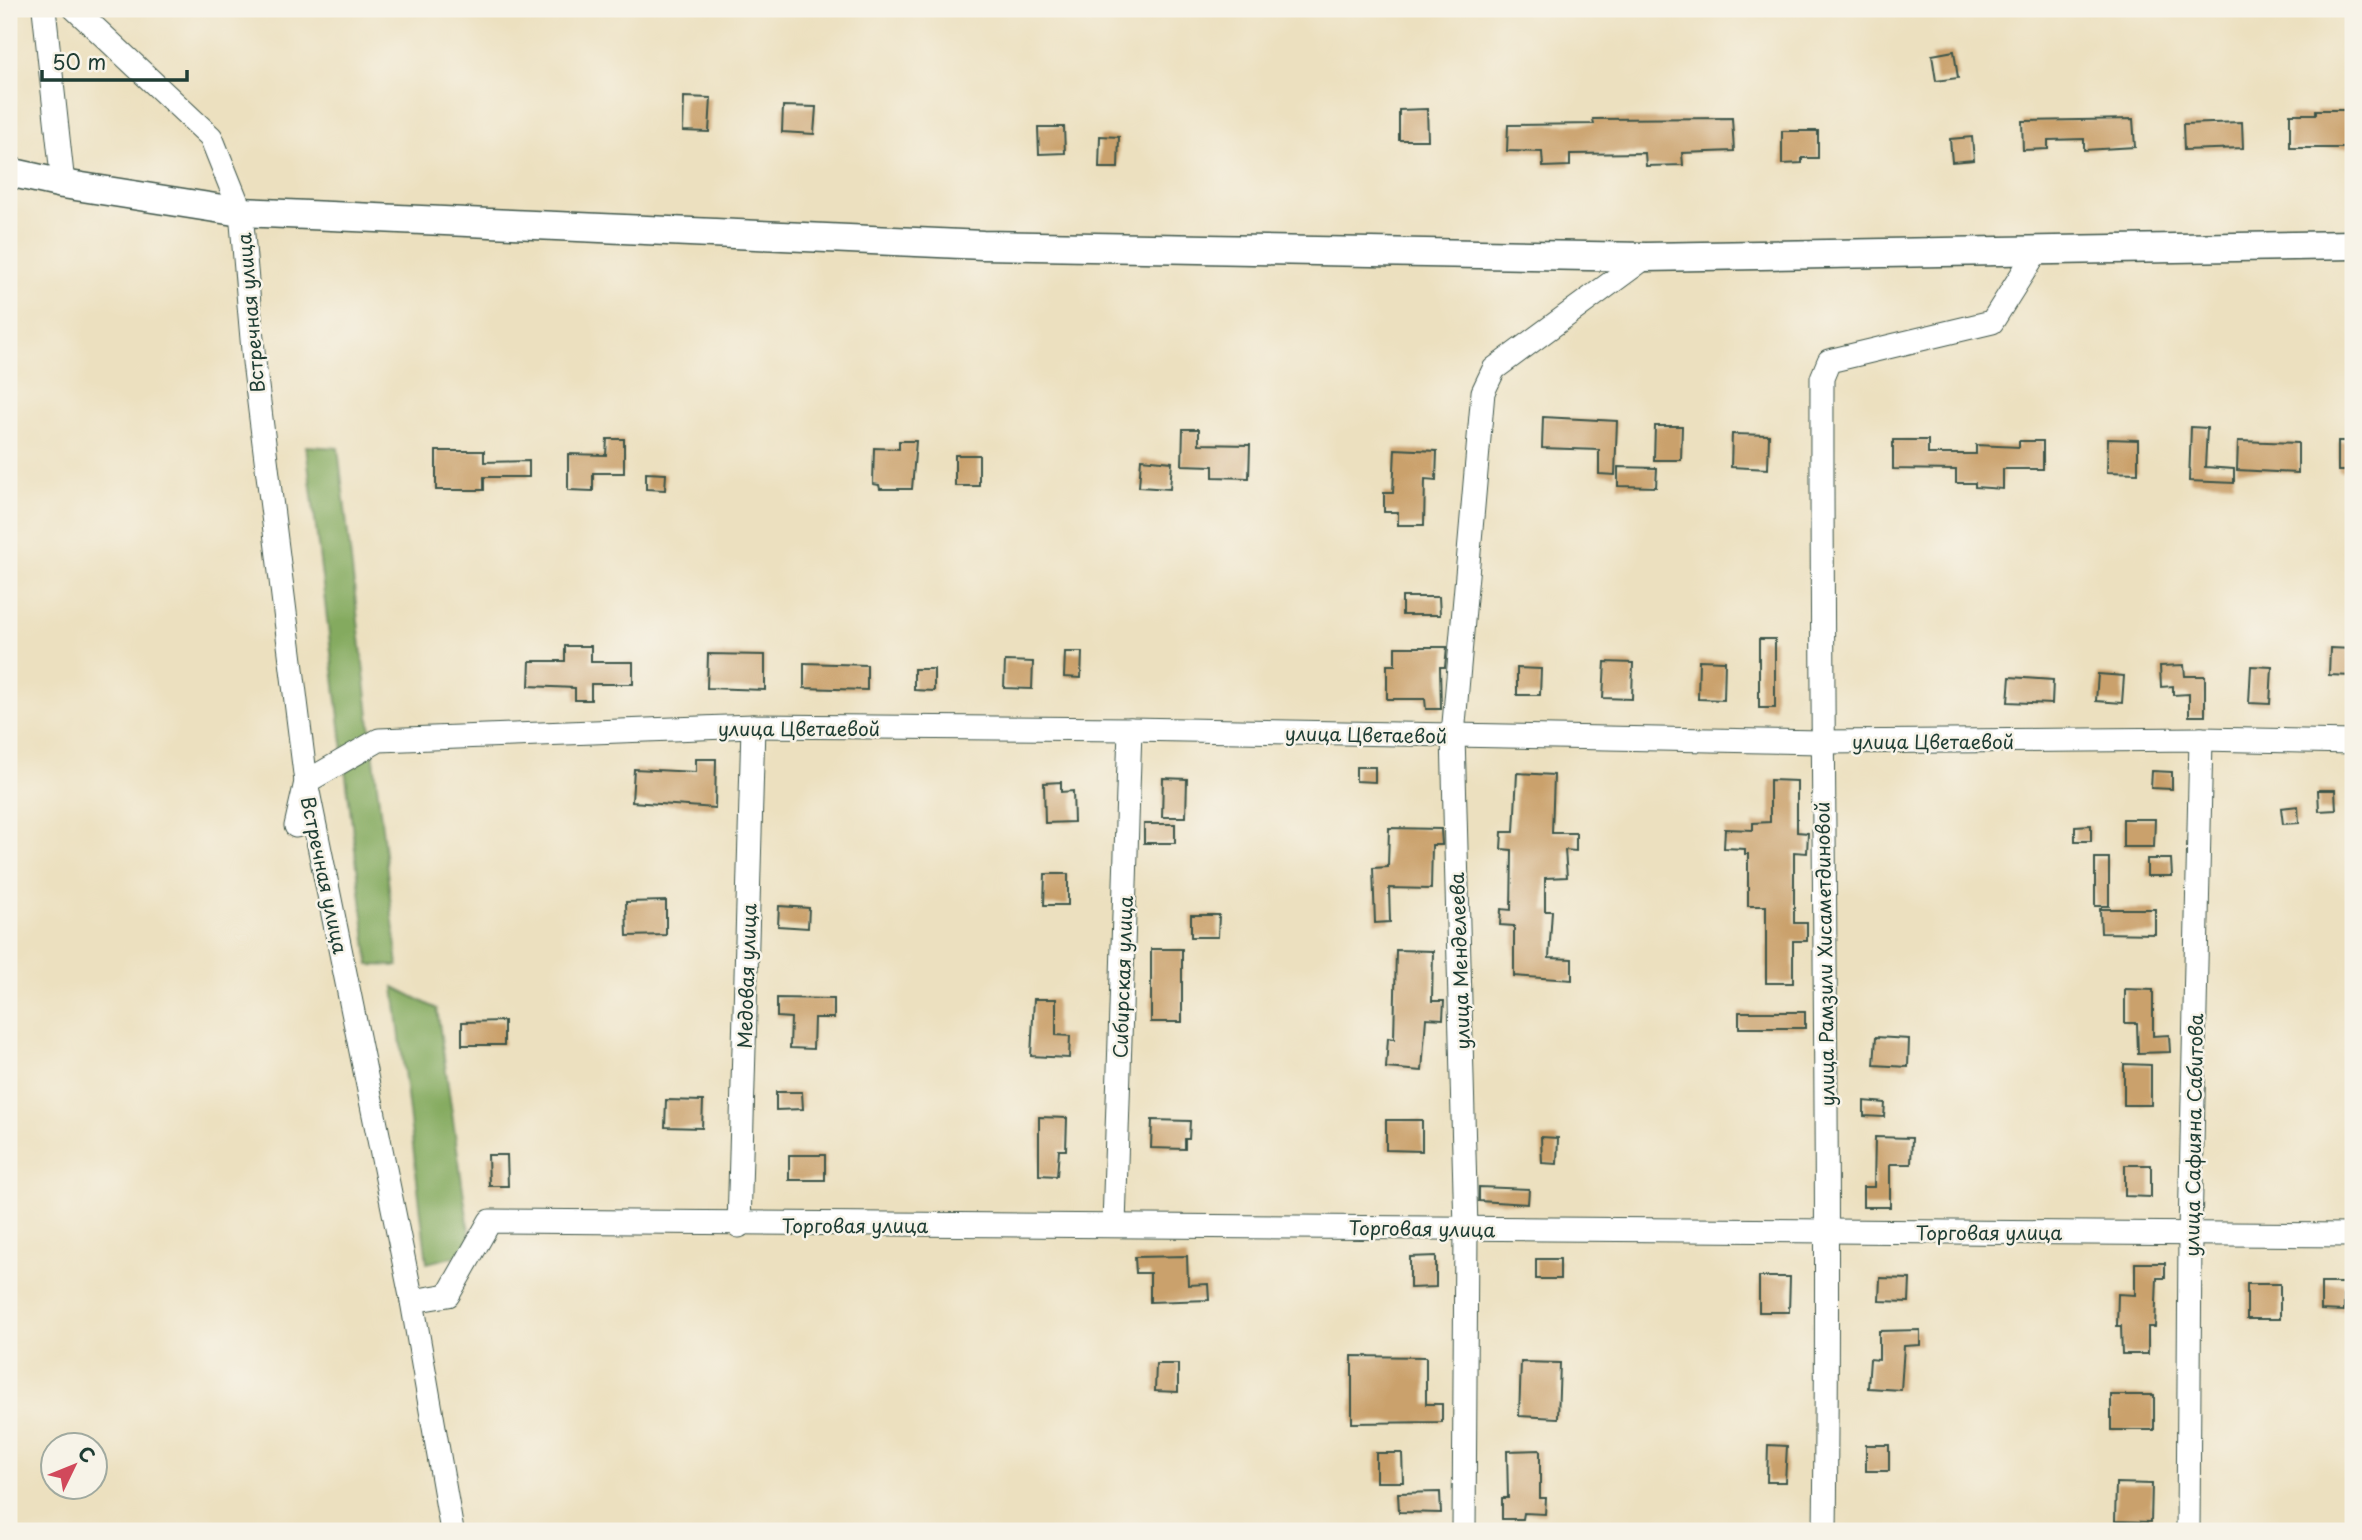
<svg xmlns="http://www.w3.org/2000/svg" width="2362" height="1540" font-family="'Playpen Sans',sans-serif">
  <rect width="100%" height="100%" fill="#f7f3e8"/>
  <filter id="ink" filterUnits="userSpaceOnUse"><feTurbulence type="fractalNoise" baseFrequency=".0143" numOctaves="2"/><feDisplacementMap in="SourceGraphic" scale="14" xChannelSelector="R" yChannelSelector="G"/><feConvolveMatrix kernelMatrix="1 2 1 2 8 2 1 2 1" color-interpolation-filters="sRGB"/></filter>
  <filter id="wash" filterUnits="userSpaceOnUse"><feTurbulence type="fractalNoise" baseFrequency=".00686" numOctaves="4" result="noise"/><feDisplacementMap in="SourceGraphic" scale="28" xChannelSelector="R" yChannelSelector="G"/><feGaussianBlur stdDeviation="1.57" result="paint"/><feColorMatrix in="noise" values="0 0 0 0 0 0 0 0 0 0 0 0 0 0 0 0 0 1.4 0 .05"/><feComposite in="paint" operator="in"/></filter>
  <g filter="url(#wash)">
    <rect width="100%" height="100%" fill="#ece0bf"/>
    <g fill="#84aa5f" stroke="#52744a" stroke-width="2">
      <polygon points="306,446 338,448 398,966 369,965"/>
      <polygon points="394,987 437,1009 472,1252 427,1263"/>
    </g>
    <g id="blocks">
      <g fill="#caa16c">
        <polygon points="1954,51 1958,78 1936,81 1932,55"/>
        <polygon points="684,97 711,98 709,132 683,131"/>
        <polygon points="783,106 816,107 814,134 782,132"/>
        <polygon points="1427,109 1428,140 1399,140 1399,110"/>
        <polygon points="2316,110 2351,110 2352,148 2290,148 2290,114 2316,114"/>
        <polygon points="1732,118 1734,151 1682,153 1683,165 1646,166 1645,153 1570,154 1570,166 1543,167 1542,152 1507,151 1508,125 1594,124 1593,119"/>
        <polygon points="2133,119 2135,147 2084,150 2084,139 2048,140 2048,149 2023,150 2022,121"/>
        <polygon points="2242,122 2243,148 2184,150 2183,124"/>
        <polygon points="1038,127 1064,127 1065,153 1039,154"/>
        <polygon points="1782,131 1818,131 1818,158 1802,158 1802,163 1782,164"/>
        <polygon points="1100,136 1119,137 1118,168 1099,168"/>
        <polygon points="1972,137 1974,160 1952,162 1950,139"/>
        <polygon points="1543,417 1617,421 1615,475 1599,474 1599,450 1542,448"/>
        <polygon points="1655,426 1682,426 1681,460 1654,460"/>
        <polygon points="2191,427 2207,428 2205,467 2234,469 2234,483 2189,481"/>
        <polygon points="1183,429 1199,429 1199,444 1250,445 1249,478 1213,477 1213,466 1182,465"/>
        <polygon points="1732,434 1769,435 1768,469 1731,467"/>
        <polygon points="607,439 624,439 624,473 593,473 593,491 568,490 568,454 606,455"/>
        <polygon points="2108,439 2138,440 2138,473 2107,472"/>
        <polygon points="1893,440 1928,440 1928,454 1976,454 1976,445 2019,447 2019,441 2043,441 2043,469 2003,469 2003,489 1975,487 1975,483 1956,483 1956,470 1893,469"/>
        <polygon points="899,441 916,441 912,489 880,489 879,485 873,484 874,448 899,449"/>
        <polygon points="2238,441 2298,443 2298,473 2237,470"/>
        <rect x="2338" y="441" width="15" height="30"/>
        <polygon points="1395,449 1437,451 1436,480 1425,479 1424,525 1398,525 1398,512 1384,512 1384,493 1393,493"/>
        <polygon points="436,451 484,451 484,462 529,461 529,477 484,477 484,490 436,490"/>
        <rect x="955" y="455" width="24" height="31"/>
        <polygon points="1141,459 1172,462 1170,489 1139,487"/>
        <polygon points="1618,467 1657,468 1656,487 1618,486"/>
        <polygon points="646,473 666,474 665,490 646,489"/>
        <polygon points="1402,597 1439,597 1440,615 1402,615"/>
        <rect x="1759" y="639" width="16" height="69"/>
        <polygon points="565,646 591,646 591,662 633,662 633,684 591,684 591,700 575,700 575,688 529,686 530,661 565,661"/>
        <polygon points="1395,647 1447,647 1445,667 1440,667 1441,709 1426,709 1425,699 1387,699 1387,665 1395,665"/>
        <polygon points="2330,648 2353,649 2353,676 2329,675"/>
        <polygon points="1065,652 1082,652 1081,678 1064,677"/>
        <polygon points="708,654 765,655 765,690 707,688"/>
        <polygon points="1699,660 1725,661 1724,700 1698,699"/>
        <polygon points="1005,661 1033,662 1032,689 1004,688"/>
        <polygon points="1605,662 1633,663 1632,699 1603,698"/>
        <polygon points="804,663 867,665 867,690 804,688"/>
        <polygon points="2184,665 2185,676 2205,676 2205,716 2189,716 2189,694 2173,695 2173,686 2161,687 2160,666"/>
        <polygon points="2251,666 2272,667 2270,704 2249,703"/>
        <polygon points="1517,668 1541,669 1540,695 1517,695"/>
        <polygon points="914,669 934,669 934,691 914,690"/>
        <polygon points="2098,674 2124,676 2122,703 2096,701"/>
        <polygon points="2010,677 2053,680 2052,704 2008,702"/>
        <polygon points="696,759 716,759 715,808 632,802 634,769 696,772"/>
        <polygon points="1356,767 1375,767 1375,782 1356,781"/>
        <polygon points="2152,771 2172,772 2172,789 2151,788"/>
        <polygon points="1517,773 1554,775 1552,833 1576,833 1576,851 1565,850 1567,877 1545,878 1545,911 1552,911 1549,958 1572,959 1572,980 1514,976 1514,926 1500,925 1501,909 1511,910 1512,850 1501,849 1502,832 1514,832"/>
        <polygon points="1163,778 1187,779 1186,817 1162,817"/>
        <polygon points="1770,780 1797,781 1797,832 1808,833 1807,853 1794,852 1794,923 1807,923 1807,941 1793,941 1793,983 1766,983 1766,906 1748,906 1748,854 1745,854 1745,849 1724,848 1725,829 1753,830 1753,823 1770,822"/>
        <polygon points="1061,782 1061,792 1073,791 1074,822 1045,823 1044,783"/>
        <polygon points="2318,790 2335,790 2336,810 2319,811"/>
        <polygon points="2298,806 2299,823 2283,824 2281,808"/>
        <polygon points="2123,819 2155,819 2154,847 2123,847"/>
        <rect x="1144" y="824" width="31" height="19"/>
        <polygon points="2091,825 2091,841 2075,841 2075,826"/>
        <polygon points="1389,828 1441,829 1442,845 1432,845 1431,889 1389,888 1390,922 1375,923 1373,868 1388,867"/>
        <rect x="2095" y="858" width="14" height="48"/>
        <polygon points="2147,859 2171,859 2172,876 2147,876"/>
        <polygon points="1045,874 1068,874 1068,905 1044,905"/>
        <polygon points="666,901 666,935 627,936 626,902"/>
        <polygon points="779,906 809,908 808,928 778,926"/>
        <polygon points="2100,909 2155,909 2155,934 2101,933"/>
        <polygon points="1191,915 1219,915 1218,937 1191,937"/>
        <rect x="1151" y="949" width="31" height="73"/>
        <polygon points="1396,950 1433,951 1432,1001 1444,1001 1443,1019 1426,1018 1422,1071 1386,1068 1388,1038 1394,1039"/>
        <polygon points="2125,989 2153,990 2153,1036 2169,1035 2170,1052 2138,1053 2137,1023 2125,1023"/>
        <polygon points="777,998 834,999 834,1018 814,1018 813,1049 790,1048 791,1018 777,1017"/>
        <polygon points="1034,999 1056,999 1056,1035 1070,1036 1069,1058 1031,1056"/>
        <rect x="1739" y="1012" width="66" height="16"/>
        <polygon points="504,1021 504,1045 462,1045 462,1022"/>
        <polygon points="1876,1037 1909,1039 1908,1067 1874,1065"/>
        <polygon points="2124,1064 2151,1065 2151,1105 2124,1105"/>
        <polygon points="776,1092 802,1092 803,1109 776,1110"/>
        <polygon points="666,1100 703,1101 702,1128 665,1127"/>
        <polygon points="1864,1101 1885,1103 1884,1117 1864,1116"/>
        <polygon points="1039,1117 1067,1118 1066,1150 1059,1150 1057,1176 1039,1175"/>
        <polygon points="1152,1120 1190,1121 1189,1139 1185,1139 1185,1149 1151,1148"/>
        <polygon points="1386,1120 1422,1120 1422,1151 1386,1150"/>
        <polygon points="1541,1137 1558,1138 1557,1164 1542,1163"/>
        <polygon points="1875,1137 1912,1138 1911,1164 1890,1164 1890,1207 1863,1207 1863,1187 1874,1187"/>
        <polygon points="488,1155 507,1155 508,1186 489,1186"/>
        <rect x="789" y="1155" width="36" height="25"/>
        <polygon points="2125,1165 2151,1165 2151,1197 2125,1196"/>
        <polygon points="1479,1187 1529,1189 1528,1204 1479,1201"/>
        <polygon points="1187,1256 1188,1285 1208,1284 1209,1300 1150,1302 1150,1273 1136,1273 1135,1257"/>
        <polygon points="1436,1256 1436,1287 1410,1288 1410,1257"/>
        <rect x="1536" y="1259" width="24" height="20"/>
        <polygon points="2135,1263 2165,1263 2165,1278 2157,1278 2155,1327 2148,1327 2148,1354 2122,1354 2121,1326 2117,1326 2118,1294 2135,1295"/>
        <polygon points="1759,1277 1790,1277 1789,1312 1759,1312"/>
        <polygon points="1880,1278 1910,1279 1909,1302 1879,1301"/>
        <polygon points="2321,1283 2344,1283 2344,1311 2321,1310"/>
        <rect x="2247" y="1284" width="33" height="35"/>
        <polygon points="1920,1330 1920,1345 1904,1346 1901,1390 1868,1388 1870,1359 1879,1360 1879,1331"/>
        <polygon points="1352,1356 1426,1357 1426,1404 1442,1404 1442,1422 1352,1423"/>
        <polygon points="1521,1362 1560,1363 1558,1418 1519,1416"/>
        <polygon points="1156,1364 1178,1364 1178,1392 1155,1391"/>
        <rect x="2111" y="1395" width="43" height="35"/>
        <polygon points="1768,1445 1787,1446 1785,1482 1767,1482"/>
        <rect x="1866" y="1445" width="23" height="26"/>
        <polygon points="1540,1450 1540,1498 1546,1498 1545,1514 1524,1513 1523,1519 1502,1519 1502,1498 1508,1498 1507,1451"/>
        <polygon points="1376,1453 1402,1453 1403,1482 1376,1482"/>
        <polygon points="2116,1483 2152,1484 2151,1522 2115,1521"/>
        <polygon points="1440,1492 1441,1513 1399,1512 1398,1493"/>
      </g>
    </g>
  </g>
  <g filter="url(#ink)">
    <use href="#blocks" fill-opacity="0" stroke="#3e5549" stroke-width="2"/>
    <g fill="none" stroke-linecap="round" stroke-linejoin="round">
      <defs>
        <g id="minor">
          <polyline points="44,9 63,184"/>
          <polyline points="75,9 211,137 241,212 254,362 306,782 412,1301 452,1531"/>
          <polyline points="296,826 306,782 379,740 753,726 1130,729 1821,742 2201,739 2353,742"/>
          <polyline points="1114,1225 1130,729"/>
          <polyline points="739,1226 753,726"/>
          <polyline points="412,1301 448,1295 490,1221 2353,1235"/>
          <polyline points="1464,1531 1466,1229 1453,735 1483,392 1494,369 1646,257"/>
          <path d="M1825 1531C1830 1147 1821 762 1822 378L1829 361 1992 322 2038 249"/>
          <polyline points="2188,1531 2190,1233 2201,739"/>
        </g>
        <polyline id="tertiary" points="9,172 63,184 241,212 983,245 1646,257 2353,245"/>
      </defs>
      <use href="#minor" stroke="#3e5549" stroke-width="25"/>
      <use href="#tertiary" stroke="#3e5549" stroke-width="31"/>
      <use href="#minor" stroke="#fff" stroke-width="23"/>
      <use href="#tertiary" stroke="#fff" stroke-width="28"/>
    </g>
  </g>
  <g text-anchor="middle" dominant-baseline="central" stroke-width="5" stroke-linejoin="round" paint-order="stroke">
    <g font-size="19" fill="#1f3d34" stroke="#f7f3e8">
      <text transform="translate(250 313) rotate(-95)">Встречная улица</text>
      <text x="799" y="728">улица Цветаевой</text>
      <text transform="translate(1366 734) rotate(1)">улица Цветаевой</text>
      <text x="1933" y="741">улица Цветаевой</text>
      <text transform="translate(325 875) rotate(78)">Встречная улица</text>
      <text transform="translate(1824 954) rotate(-91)">улица Рамзили Хисаметдиновой</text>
      <text transform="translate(1459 961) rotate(-92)">улица Менделеева</text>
      <text transform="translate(746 976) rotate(-88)">Медовая улица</text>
      <text transform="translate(1122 977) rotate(-88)">Сибирская улица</text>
      <text transform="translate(2193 1135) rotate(-89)">улица Сафияна Сабитова</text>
      <text x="855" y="1225">Торговая улица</text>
      <text transform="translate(1422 1228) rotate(1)">Торговая улица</text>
      <text x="1989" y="1232">Торговая улица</text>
    </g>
  </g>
  <rect width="2362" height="1540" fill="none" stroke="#f7f3e8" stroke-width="35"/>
  <g transform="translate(74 1466) rotate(47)"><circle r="33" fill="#f7f3e8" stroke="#a1aaa0" stroke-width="2"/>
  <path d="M0-5L12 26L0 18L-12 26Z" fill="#d1495b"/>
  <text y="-10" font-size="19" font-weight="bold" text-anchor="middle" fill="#1f3d34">С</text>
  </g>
  <path d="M42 70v10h145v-10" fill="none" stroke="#1f3d34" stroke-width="3.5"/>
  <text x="52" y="70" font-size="21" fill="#1f3d34" stroke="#f7f3e8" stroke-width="5" paint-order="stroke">50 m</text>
</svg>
